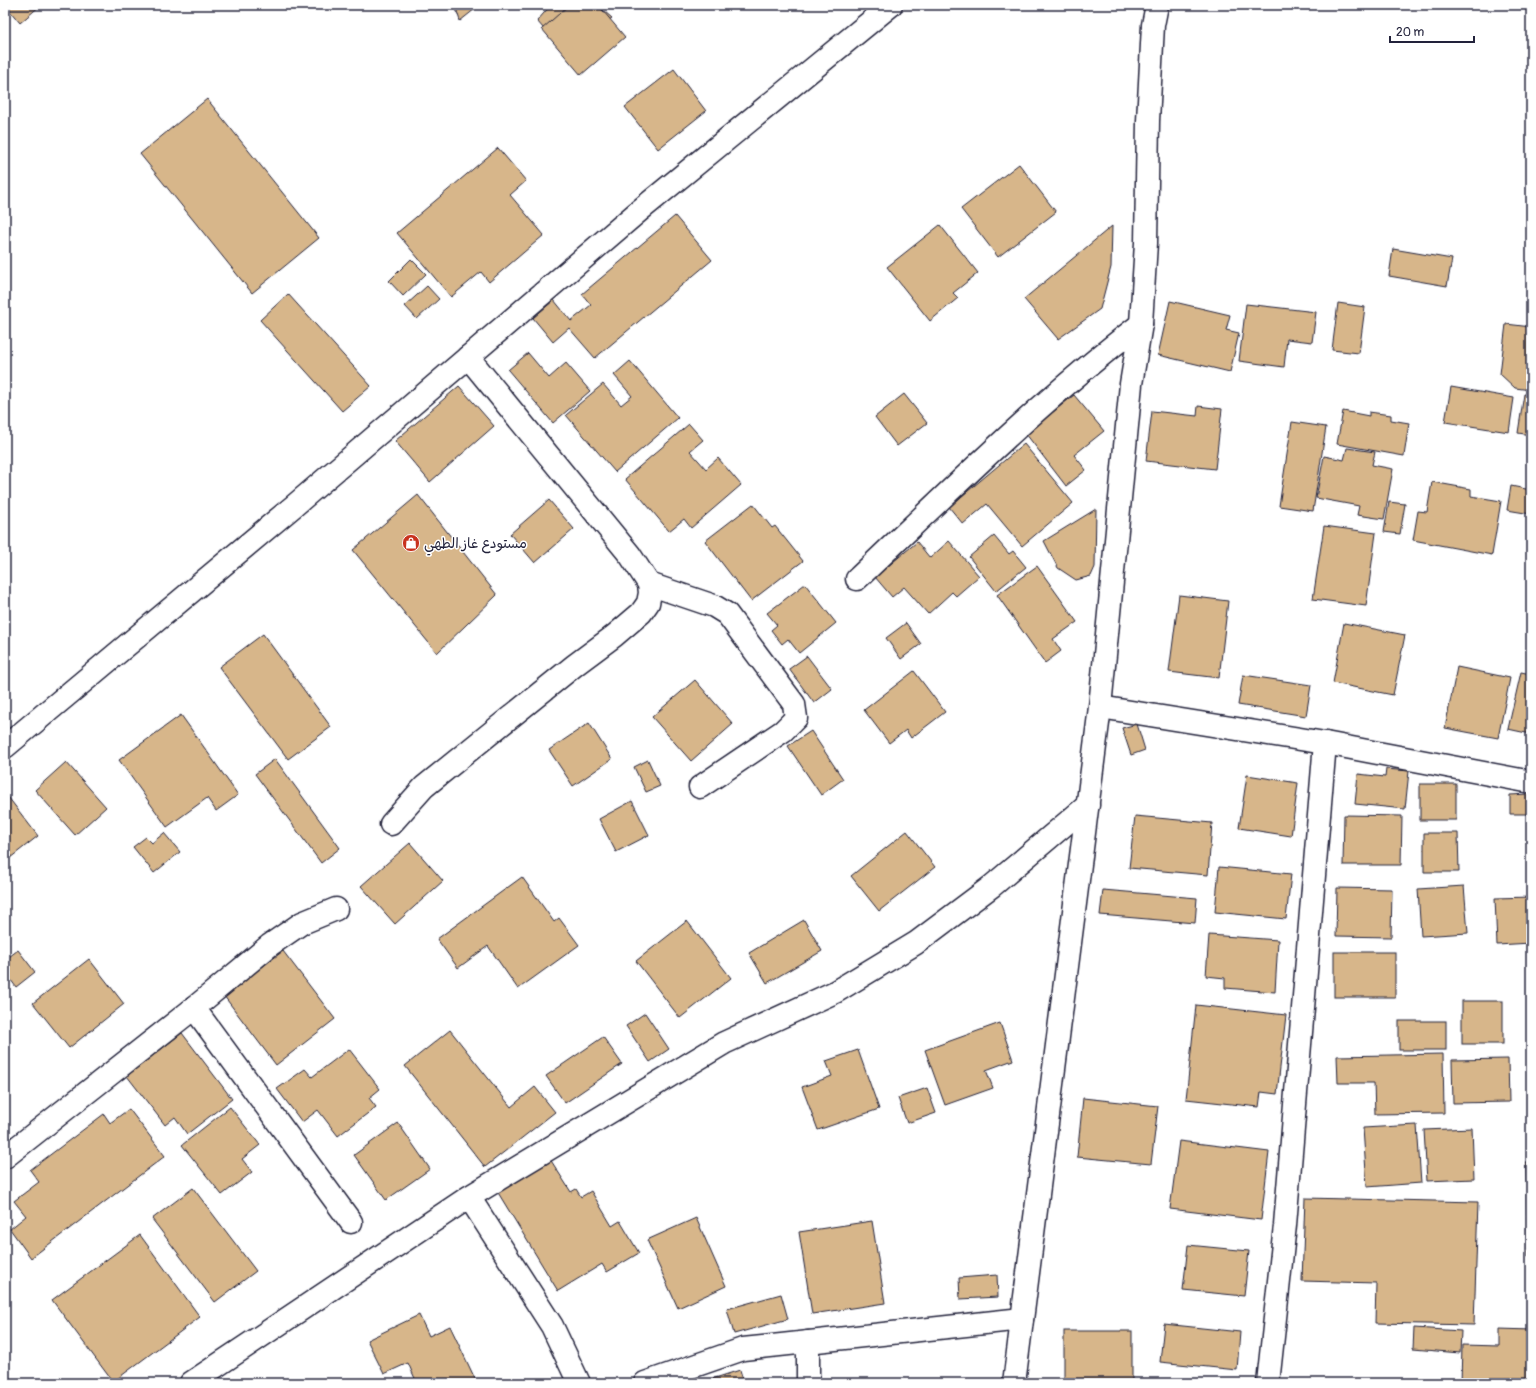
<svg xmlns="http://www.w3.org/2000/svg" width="1536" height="1388" font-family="Pangolin,'Playpen Sans Arabic',sans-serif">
  <rect width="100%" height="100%" fill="#fff"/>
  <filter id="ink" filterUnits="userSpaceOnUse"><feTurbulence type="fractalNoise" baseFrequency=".025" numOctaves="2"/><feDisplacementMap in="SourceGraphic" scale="8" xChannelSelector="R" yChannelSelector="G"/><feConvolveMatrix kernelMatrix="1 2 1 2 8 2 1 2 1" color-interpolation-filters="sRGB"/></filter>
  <g filter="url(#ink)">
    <g fill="#d7b68a" stroke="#22223b">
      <polygon points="5,5 41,5 20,23"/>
      <polygon points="455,5 480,5 460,21"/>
      <polygon points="551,5 597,5 612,18 564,52 537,21"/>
      <polygon points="569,5 598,5 625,37 581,75 542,29"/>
      <polygon points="674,69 706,111 658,149 625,107"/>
      <polygon points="207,99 319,238 252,293 140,154"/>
      <polygon points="498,148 526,181 510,195 544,235 489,282 481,272 451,297 397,233"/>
      <polygon points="1019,164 1056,212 998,257 961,209"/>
      <polygon points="675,216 712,260 595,358 569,328 553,342 533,318 554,300 571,321 591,305 582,294"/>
      <polygon points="940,225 978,273 953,293 958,298 930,321 887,267"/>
      <polygon points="1112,226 1111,267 1100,309 1058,339 1024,299"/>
      <polygon points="1393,249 1452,259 1447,286 1389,276"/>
      <polygon points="411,259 426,274 403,296 389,281"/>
      <polygon points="427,286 439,299 417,319 405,306"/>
      <polygon points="288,294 371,386 342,411 260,320"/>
      <polygon points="1170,301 1230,315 1226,330 1239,333 1230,372 1158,355"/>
      <polygon points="1338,303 1365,307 1359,353 1332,350"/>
      <polygon points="1246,304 1316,312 1312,342 1287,339 1284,367 1239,361"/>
      <polygon points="1506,324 1531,327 1531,390 1515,388 1500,374"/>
      <polygon points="528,353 549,378 566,363 590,391 553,423 508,370"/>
      <polygon points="630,361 678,418 615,472 566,415 603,384 621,405 632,396 614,375"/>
      <polygon points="459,386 494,426 430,482 395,441"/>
      <polygon points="1451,387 1514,398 1509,432 1445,422"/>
      <polygon points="904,394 927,423 897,446 875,417"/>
      <polygon points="1524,394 1531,395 1531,435 1518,433"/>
      <polygon points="1074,395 1104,431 1074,455 1086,470 1066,486 1026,434"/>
      <polygon points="1198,406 1222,409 1215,469 1146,461 1152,411 1197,416"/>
      <polygon points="1343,411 1369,416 1369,412 1391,415 1391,420 1409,423 1404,456 1337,444"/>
      <polygon points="1292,422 1326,427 1313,511 1279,506"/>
      <polygon points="689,424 703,440 690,451 706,469 718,458 741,485 691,528 684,519 669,531 625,479"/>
      <polygon points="1024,444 1073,503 1022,546 987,504 963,524 949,507"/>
      <polygon points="1347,448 1375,452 1372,465 1393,469 1384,519 1357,515 1359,506 1316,498 1324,456 1344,460"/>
      <polygon points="1432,482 1471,489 1471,496 1501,501 1492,555 1413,540 1418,511 1427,512"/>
      <polygon points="1511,486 1531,490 1531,514 1507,510"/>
      <polygon points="418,495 497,595 437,653 353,550"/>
      <polygon points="549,500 574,529 535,563 510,534"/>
      <polygon points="1389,502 1405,504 1400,534 1384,532"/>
      <polygon points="753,504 772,528 775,526 803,561 751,601 705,541"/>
      <polygon points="1096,509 1095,567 1091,576 1076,580 1058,568 1044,541"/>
      <polygon points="1324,526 1376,533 1366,606 1313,599"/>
      <polygon points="994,536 1009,554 1013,551 1026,567 996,591 969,557"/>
      <polygon points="949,541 979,576 956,596 952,592 928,614 904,587 892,597 875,577 917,542 930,558"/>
      <polygon points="1037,566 1077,622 1053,639 1061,651 1045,663 997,595"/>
      <polygon points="805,584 836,623 799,653 788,639 782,644 771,630 777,625 767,613"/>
      <polygon points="1179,595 1228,601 1219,678 1169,672"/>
      <polygon points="906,623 921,644 901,659 886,638"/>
      <polygon points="1344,623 1405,635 1393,695 1333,683"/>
      <polygon points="263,634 331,727 288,759 219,667"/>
      <polygon points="807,656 832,689 814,703 789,669"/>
      <polygon points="1457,667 1510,678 1498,738 1445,728"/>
      <polygon points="914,671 945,712 911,738 906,730 889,743 864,710"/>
      <polygon points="1521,672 1531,674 1531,734 1508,729"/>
      <polygon points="1243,675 1311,685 1306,716 1238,705"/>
      <polygon points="695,680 733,724 691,761 652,717"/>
      <polygon points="181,715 238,795 216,811 207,798 167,827 119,760"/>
      <polygon points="589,723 612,759 573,786 549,750"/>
      <polygon points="1137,724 1145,750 1131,755 1122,728"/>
      <polygon points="811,731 843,779 821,795 788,746"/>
      <polygon points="275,759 340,848 321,863 255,774"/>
      <polygon points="648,760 660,786 646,792 634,767"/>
      <polygon points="66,762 106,807 75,835 35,790"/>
      <polygon points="1386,769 1409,771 1405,809 1355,804 1358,774 1385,777"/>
      <polygon points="1247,775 1298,783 1291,836 1239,828"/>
      <rect x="1420" y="784" width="36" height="36"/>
      <polygon points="5,793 38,836 5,862"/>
      <polygon points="1528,794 1528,814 1510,814 1510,795"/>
      <polygon points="632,801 649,835 616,852 599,819"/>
      <polygon points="1344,815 1402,816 1401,865 1343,865"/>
      <polygon points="1135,816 1212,823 1208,875 1129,868"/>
      <polygon points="907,831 935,867 879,911 851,876"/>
      <polygon points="164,833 180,852 154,873 133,847 146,837 152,843"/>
      <polygon points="1424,833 1458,833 1459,872 1424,872"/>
      <polygon points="410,843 443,881 395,924 361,886"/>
      <polygon points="1219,867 1291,874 1286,919 1215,912"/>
      <polygon points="522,877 554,922 559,918 579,945 518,989 488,946 458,968 437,939"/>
      <polygon points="1464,886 1468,933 1421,936 1418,889"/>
      <polygon points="1337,888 1392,889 1391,937 1336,936"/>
      <polygon points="1103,890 1197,898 1195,923 1100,915"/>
      <polygon points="1531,897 1531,943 1497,945 1495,898"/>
      <polygon points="804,920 822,951 767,983 749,953"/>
      <polygon points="687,921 731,978 680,1018 636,961"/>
      <polygon points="1209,935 1278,940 1275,992 1225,988 1225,978 1206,976"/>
      <polygon points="18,950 35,972 16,987 5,972 5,960"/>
      <polygon points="283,951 335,1019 276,1065 224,996"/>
      <rect x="1334" y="952" width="61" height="45"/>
      <polygon points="89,959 124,1004 69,1048 33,1003"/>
      <rect x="1462" y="1001" width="41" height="43"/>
      <polygon points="1196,1005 1286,1015 1277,1094 1261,1092 1259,1107 1186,1099"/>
      <polygon points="645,1013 669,1049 650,1062 626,1026"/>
      <rect x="1399" y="1021" width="47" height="29"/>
      <polygon points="1000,1023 1013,1060 986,1070 993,1088 945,1105 925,1050"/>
      <polygon points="450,1030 511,1107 535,1087 555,1112 485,1167 405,1066"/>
      <polygon points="182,1033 232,1099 187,1134 175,1117 165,1125 127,1076"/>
      <polygon points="603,1037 622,1064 565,1103 546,1076"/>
      <polygon points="349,1049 380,1089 369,1098 376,1107 338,1136 318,1110 302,1122 277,1089 305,1069 312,1077"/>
      <polygon points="858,1050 879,1109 818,1130 802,1087 832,1076 826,1061"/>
      <polygon points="1443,1054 1444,1113 1375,1114 1374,1083 1338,1083 1337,1056"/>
      <polygon points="1508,1059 1509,1102 1453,1103 1452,1060"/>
      <polygon points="927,1088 936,1113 907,1123 898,1098"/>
      <polygon points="1083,1098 1158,1106 1151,1164 1077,1157"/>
      <polygon points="230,1107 260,1145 242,1159 252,1172 222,1195 182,1145"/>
      <polygon points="129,1109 165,1156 31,1258 10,1229 26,1216 14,1201 39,1182 30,1170 104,1114 110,1123"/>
      <polygon points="398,1123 430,1169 386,1200 354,1155"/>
      <polygon points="1417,1125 1421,1183 1367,1187 1363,1128"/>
      <polygon points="1472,1128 1474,1179 1427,1181 1424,1130"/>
      <polygon points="1179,1141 1269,1152 1261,1220 1170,1209"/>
      <polygon points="550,1159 571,1192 576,1189 581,1197 591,1191 612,1226 620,1221 639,1253 607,1272 602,1264 558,1291 497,1191"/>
      <polygon points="1526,1162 1531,1162 1531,1257 1528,1257"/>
      <polygon points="193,1188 256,1271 215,1302 152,1219"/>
      <polygon points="1305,1198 1478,1202 1474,1325 1375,1323 1376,1283 1302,1281"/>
      <polygon points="696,1218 726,1286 678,1308 647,1240"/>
      <polygon points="872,1221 885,1303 812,1314 799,1232"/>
      <polygon points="140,1235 200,1317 113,1382 52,1300"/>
      <polygon points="1188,1245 1249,1251 1244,1296 1183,1290"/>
      <polygon points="1529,1272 1531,1272 1531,1316 1530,1316"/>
      <polygon points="997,1275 998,1297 960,1299 959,1278"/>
      <polygon points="781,1294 788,1319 734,1334 727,1309"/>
      <polygon points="419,1315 429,1336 450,1326 477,1383 417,1383 408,1363 384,1374 367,1340"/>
      <polygon points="1164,1324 1240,1332 1237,1370 1160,1362"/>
      <polygon points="1414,1328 1461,1331 1460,1353 1413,1349"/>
      <polygon points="1499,1329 1531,1330 1531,1383 1461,1383 1462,1345 1499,1346"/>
      <rect x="1064" y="1331" width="68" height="52"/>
      <polygon points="740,1370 744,1383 710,1383 709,1380"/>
    </g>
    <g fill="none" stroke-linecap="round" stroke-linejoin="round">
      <defs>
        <g id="minor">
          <path d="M857 579C949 492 1040 401 1141 324"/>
          <polyline points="649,584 714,606 727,614 794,704 796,718 783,731 700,787"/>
          <polyline points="1100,707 1325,743 1531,782"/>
          <polyline points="391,824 424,787 575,665 614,636 641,613 648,603 650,593 649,584 630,555 468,357"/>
          <polyline points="194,1008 351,1222"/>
          <polyline points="5,1157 194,1008 270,945 302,923 336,909"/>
          <polyline points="469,1197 552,1326 579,1383"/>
          <polyline points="808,1342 808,1383"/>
          <polyline points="191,1383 469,1197 724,1043 835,992 916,943 992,886 1088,805"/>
          <polyline points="645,1383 743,1349 1022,1319"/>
          <polyline points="1014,1383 1100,707 1131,384 1141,324 1146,243 1148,121 1153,25 1157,5"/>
          <polyline points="1268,1383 1285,1225 1325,743"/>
        </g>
        <polyline id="tertiary" points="5,747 295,505 639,211 891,5"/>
      </defs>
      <use href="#minor" stroke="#22223b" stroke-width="25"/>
      <use href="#tertiary" stroke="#22223b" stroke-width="25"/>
      <use href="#minor" stroke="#fff" stroke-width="22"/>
      <use href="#tertiary" stroke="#fff" stroke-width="22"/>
    </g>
  </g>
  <defs>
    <symbol id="shop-disc" viewBox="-11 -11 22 22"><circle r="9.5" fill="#c8321e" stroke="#fff"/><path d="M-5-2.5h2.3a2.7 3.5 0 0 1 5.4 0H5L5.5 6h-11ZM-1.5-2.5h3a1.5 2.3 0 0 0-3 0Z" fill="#fff"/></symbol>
  </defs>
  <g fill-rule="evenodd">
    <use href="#shop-disc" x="401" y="533" width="20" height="20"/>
  </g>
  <g text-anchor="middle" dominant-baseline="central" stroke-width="3" stroke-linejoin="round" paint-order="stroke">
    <g font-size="14" fill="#22223b" stroke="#fff" text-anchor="start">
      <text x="424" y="543">مستودع غاز الطهي</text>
    </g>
  </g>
  <rect width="1536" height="1388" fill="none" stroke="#fff" stroke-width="20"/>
  <rect x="10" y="10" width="1516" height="1368" fill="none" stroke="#22223b" stroke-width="1.5" filter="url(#ink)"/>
  <path d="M1390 36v6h84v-6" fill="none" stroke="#22223b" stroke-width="2"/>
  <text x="1396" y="36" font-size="12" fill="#22223b" stroke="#ffffff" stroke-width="3" paint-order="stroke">20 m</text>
</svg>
